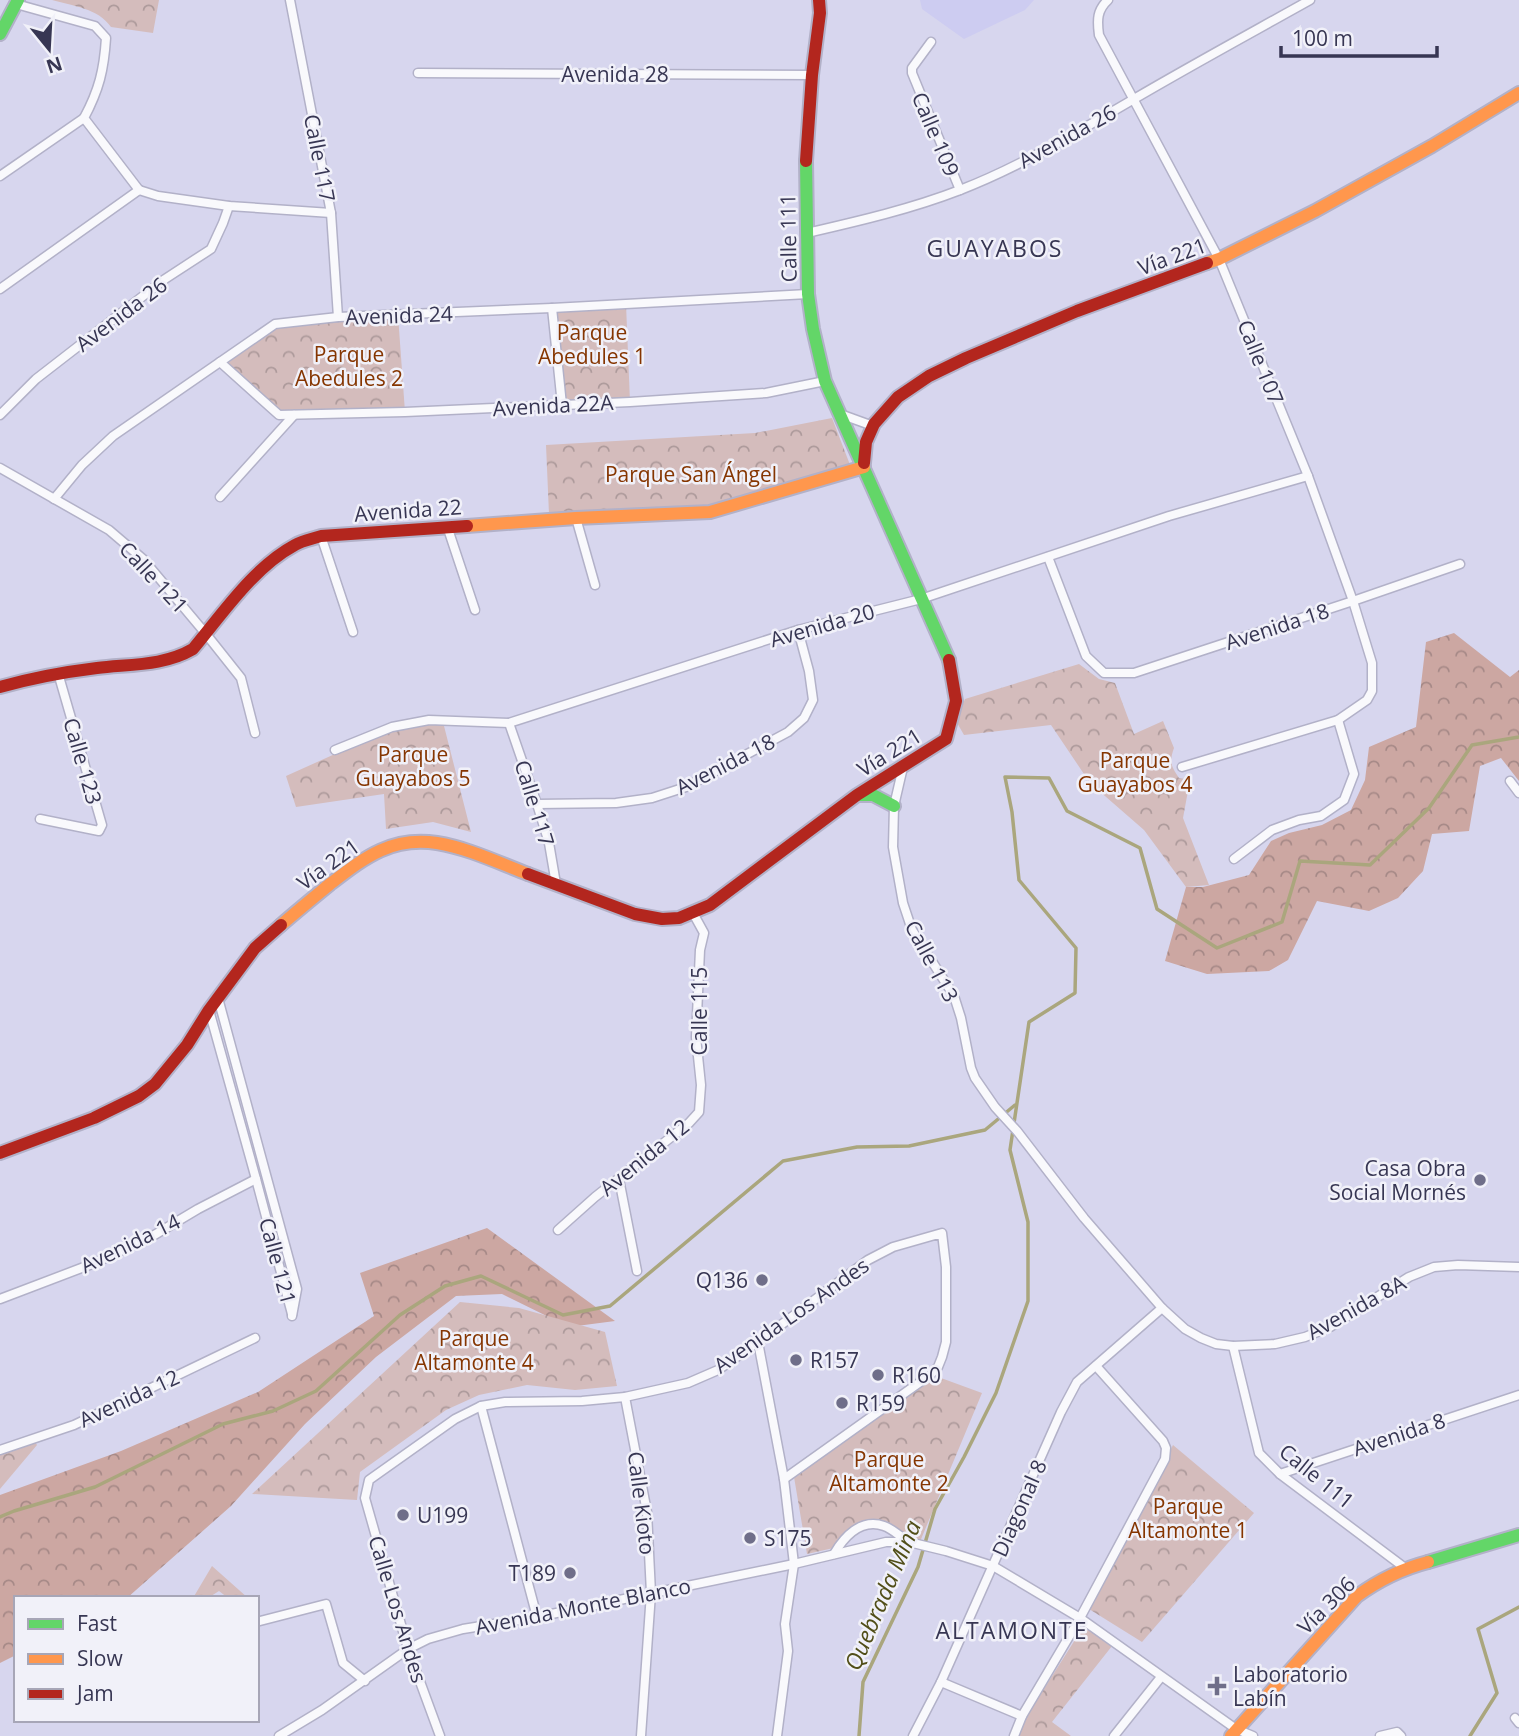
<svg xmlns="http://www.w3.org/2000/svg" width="1519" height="1736" font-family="'Open Sans',sans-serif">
  <defs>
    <pattern id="forest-crowns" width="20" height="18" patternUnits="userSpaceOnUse" patternTransform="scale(1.75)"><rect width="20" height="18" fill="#cca7a2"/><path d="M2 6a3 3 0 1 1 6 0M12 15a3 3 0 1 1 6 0" fill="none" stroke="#a68987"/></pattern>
    <pattern id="park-crowns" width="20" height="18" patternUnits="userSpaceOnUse" patternTransform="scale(1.75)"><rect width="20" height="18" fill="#d4bcbc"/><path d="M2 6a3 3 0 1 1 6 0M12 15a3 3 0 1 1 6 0" fill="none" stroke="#ad9a9b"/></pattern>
  </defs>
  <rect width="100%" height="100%" fill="#d7d6ee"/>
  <polygon fill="#cdccf1" points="920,0 1034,0 1025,10 964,39 922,9"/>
  <g fill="url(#forest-crowns)">
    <polygon points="1454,633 1510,677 1519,670 1519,781 1501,758 1480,766 1469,831 1432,834 1423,871 1398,898 1369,911 1317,901 1288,960 1269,971 1207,974 1165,961 1186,887 1203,887 1249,875 1271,841 1289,833 1322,825 1351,810 1365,780 1369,747 1416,727 1426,642"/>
    <polygon points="487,1228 615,1321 569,1327 502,1294 456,1296 376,1357 305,1424 231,1506 127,1598 16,1598 16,1655 0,1663 0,1495 121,1451 258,1392 374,1316 360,1273"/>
  </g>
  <g fill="url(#park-crowns)">
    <path d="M52 0H159L153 33 111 27C98 8 72 6 52 0Z"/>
    <polygon points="626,304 630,402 562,405 552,308"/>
    <polygon points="398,315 405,412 279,415 220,362 275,324"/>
    <polygon points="832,418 852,470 710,512 549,514 546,445 755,433"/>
    <path d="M1079 664 1099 679 1115 683 1134 734 1163 721 1174 748C1169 762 1171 766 1179 778L1190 780 1183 818 1209 885 1186 887 1144 830 1090 783 1051 725 964 735 956 721 965 699Z"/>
    <polygon points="443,722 471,832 433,822 386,829 384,794 296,807 286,776 395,727"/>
    <polygon points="460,1302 519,1308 605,1332 617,1386 575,1390 527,1385 479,1395 446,1410 360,1472 357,1500 252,1494"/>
    <polygon points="941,1378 982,1393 919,1544 883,1525 867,1526 838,1547 807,1554 793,1471 905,1393"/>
    <polygon points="35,1442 37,1445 0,1489 0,1454"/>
    <polygon points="1173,1445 1254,1513 1142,1642 1089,1609"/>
    <polygon points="212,1566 248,1598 228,1598 219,1591 208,1598 193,1598"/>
    <polygon points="1085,1624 1112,1646 1052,1722 1071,1736 1017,1736 1023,1722"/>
  </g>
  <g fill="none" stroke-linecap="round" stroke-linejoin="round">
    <g stroke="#aaa67d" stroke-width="3.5">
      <polyline points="0,1517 14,1511 95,1487 223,1424 273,1411 316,1391 400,1315 445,1286 481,1276 563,1315 610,1306 783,1161 857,1147 909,1146 985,1130 1015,1105"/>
      <polyline points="859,1736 863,1682 918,1567 935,1509 964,1457 996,1393 1028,1301 1028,1222 1010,1150 1029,1022 1075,993 1076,948 1019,880 1012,812 1005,777 1049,778 1067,811 1140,848 1157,909 1217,948 1282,922 1300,861 1370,865 1429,808 1472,745 1519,737"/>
      <polyline points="1470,1736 1497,1693 1478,1629 1519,1607"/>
    </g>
    <defs>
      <g id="street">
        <polyline points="290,0 331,213 338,317"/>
        <path d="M1108 0C1097 10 1097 20 1099 35L1219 259 1308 476 1353 601 1372 663V691L1367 700 1338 720 1182 767"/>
        <path d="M16 4 95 26 106 38C104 70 99 90 84 118L139 190"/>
        <polyline points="931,42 912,68 912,73 960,190"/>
        <polyline points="418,73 812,75"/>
        <polyline points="0,176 84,118"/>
        <polyline points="139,190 158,196 229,206 331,213"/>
        <path d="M807 233C859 221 911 209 960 190 1022 166 1077 132 1134 99 1192 65 1251 33 1310 0"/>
        <polyline points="0,289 139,190"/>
        <polyline points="552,308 562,405"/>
        <polyline points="220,362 279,415 405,412 630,402 766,393 825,381"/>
        <polyline points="840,414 873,426"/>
        <polyline points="0,415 36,379 165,279 211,249 223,223 229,206"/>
        <polyline points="0,468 109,530 143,559 206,634 241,678 255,733"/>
        <polyline points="220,497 294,415"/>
        <polyline points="54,499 82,465 113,436 275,324 338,317 552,308 808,294"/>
        <polyline points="576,518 595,585"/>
        <polyline points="447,526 475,610"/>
        <polyline points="321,536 353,632"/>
        <polyline points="1048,557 1086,656 1104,673 1134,673 1353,601 1460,564"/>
        <polyline points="509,723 537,804 549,843 556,884"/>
        <polyline points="335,750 392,727 429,720 509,723 798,630 921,599 1169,516 1308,476"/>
        <polyline points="903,767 894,806 893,847 903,903 912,930 954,996 961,1018 971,1068 975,1078 995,1107 1017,1131 1084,1218 1162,1308 1185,1329 1201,1338 1216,1344 1233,1346 1275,1344 1305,1337 1330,1327 1409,1277 1434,1267 1458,1265 1519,1267"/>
        <polyline points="1510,781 1519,793"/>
        <polyline points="537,804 616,803 652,798 686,787 788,732 804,718 813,700 809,671 798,630"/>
        <polyline points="40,819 99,831 102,825 58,673"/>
        <polyline points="1234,859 1272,830 1299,820 1321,816 1344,800 1354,774 1338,720"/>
        <polyline points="218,998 297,1289 292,1316"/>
        <polyline points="209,1010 256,1179 292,1314"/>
        <polyline points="619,1179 637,1271"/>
        <polyline points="558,1230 595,1197 689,1123 699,1112 701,1085 696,1037 700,950 704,933 693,913"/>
        <polyline points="0,1299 92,1264 151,1237 198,1209 256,1179"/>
        <polyline points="758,1342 784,1479 794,1564 785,1624 788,1651 777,1736"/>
        <polyline points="1233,1346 1259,1453 1280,1474 1405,1568"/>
        <polyline points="625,1397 647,1512 651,1593 641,1736"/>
        <polyline points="481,1406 537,1617"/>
        <polyline points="0,1450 74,1425 255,1338"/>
        <polyline points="1280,1474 1519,1395"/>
        <path d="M834 1554C844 1537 861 1518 884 1526 893 1529 900 1537 908 1541"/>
        <polyline points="260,1621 326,1604 343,1663 365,1681"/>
        <polyline points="941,1682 1022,1716"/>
        <polyline points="1515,1718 1519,1723"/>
        <polyline points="279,1736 322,1710 408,1649 428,1639 463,1629 537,1617 794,1564 886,1542 909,1542 946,1551 993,1566 1080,1618 1236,1729 1253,1736"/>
        <polyline points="440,1736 408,1649 365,1498 369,1480 455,1419 481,1406 505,1402 582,1401 625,1397 688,1383 718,1370 758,1342 868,1260 893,1247 942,1233 946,1267 946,1342 942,1357 938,1367 930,1375 784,1479"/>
        <polyline points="913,1736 941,1682 1061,1412 1077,1382 1162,1308"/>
        <polyline points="1014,1736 1022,1716 1080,1618 1165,1459 1166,1448 1163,1441 1096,1366"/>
        <polyline points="1114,1736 1161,1677"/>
        <polyline points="1380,1736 1397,1732 1401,1736"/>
      </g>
      <g id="fast">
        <polyline points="0,34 18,0"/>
        <polyline points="806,161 808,294 813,329 825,381 949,660"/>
        <polyline points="858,795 873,795 894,806"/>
        <polyline points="1428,1562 1519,1535"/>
      </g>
      <g id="slow">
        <polyline points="1207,263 1219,259 1315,211 1432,146 1519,93"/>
        <polyline points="467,526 576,518 710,512 864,467"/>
        <path d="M281 925C297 911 313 898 330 884 364 858 391 836 437 843 468 848 499 863 528 874"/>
        <path d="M1231 1736 1357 1596C1379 1580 1401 1569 1428 1562"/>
      </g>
      <g id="jam">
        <polyline points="806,161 812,75 820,13 819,0"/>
        <polyline points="864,463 866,442 874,424 898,397 929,376 966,358 1077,311 1207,263"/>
        <path d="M0 687C32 678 64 672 97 668 130 664 164 666 193 649 223 613 254 567 295 545 303 540 313 539 321 536L467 526"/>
        <polyline points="528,874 635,914 662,919 679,918 710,905 857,795 946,739 956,701 949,660"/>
        <polyline points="0,1153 94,1118 139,1096 155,1084 187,1045 209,1010 255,948 281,925"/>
      </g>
    </defs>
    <use href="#street" stroke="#b2b1c8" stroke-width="11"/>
    <use href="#fast" stroke="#b2b1c8" stroke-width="16"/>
    <use href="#slow" stroke="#b2b1c8" stroke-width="16"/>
    <use href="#jam" stroke="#b2b1c8" stroke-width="16"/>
    <use href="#street" stroke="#f9f9fc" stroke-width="8"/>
    <use href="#fast" stroke="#63d668" stroke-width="12"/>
    <use href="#slow" stroke="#ff974d" stroke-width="12"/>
    <use href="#jam" stroke="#b3261e" stroke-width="12"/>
  </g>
  <g fill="#6f6e89" stroke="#f1f1f9" stroke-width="2.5">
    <circle cx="1480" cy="1180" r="7"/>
    <circle cx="762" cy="1280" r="7"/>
    <circle cx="796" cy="1360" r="7"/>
    <circle cx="878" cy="1375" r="7"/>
    <circle cx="842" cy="1403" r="7"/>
    <circle cx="403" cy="1515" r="7"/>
    <circle cx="750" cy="1538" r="7"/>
    <circle cx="570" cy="1573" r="7"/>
    <path d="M1213.5 1675.5h7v7h7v7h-7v7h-7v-7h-7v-7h7z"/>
  </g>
  <g text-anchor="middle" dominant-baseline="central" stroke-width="5" stroke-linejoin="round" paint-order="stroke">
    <g font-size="21" fill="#373653" stroke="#f1f1f9">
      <text x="615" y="74">Avenida 28</text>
      <text transform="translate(936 134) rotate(67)">Calle 109</text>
      <text transform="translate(1067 136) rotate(-29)">Avenida 26</text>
      <text transform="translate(320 158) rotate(79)">Calle 117</text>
      <text transform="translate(788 238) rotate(-91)">Calle 111</text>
      <text transform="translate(1172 256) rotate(-20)">Vía 221</text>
      <text transform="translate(121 314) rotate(-37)">Avenida 26</text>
      <text transform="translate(399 315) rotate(-2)">Avenida 24</text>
      <text transform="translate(1261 362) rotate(68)">Calle 107</text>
      <text transform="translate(553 405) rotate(-3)">Avenida 22A</text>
      <text transform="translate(408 510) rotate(-4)">Avenida 22</text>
      <text transform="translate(154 577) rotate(47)">Calle 121</text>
      <text transform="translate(822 625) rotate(-16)">Avenida 20</text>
      <text transform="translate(1277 626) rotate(-18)">Avenida 18</text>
      <text transform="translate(889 752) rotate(-32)">Vía 221</text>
      <text transform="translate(83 761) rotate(74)">Calle 123</text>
      <text transform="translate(725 764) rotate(-27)">Avenida 18</text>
      <text transform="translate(535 803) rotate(73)">Calle 117</text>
      <text transform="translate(328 864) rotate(-36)">Vía 221</text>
      <text transform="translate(932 961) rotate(62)">Calle 113</text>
      <text transform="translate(699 1011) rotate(-90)">Calle 115</text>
      <text transform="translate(644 1157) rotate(-39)">Avenida 12</text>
      <text transform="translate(130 1243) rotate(-26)">Avenida 14</text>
      <text transform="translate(278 1261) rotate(75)">Calle 121</text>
      <text transform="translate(1356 1307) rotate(-29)">Avenida 8A</text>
      <text transform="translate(791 1315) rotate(-35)">Avenida Los Andes</text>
      <text transform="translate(129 1398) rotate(-25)">Avenida 12</text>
      <text transform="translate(1399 1434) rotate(-18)">Avenida 8</text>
      <text transform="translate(1317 1476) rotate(39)">Calle 111</text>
      <text transform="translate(642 1503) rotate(83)">Calle Kioto</text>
      <text transform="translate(1019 1508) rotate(-66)">Diagonal 8</text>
      <text transform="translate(1326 1605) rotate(-45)">Vía 306</text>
      <text transform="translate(583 1606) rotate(-11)">Avenida Monte Blanco</text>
      <text transform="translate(398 1609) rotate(73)">Calle Los Andes</text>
    </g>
    <g font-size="21" fill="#853501" stroke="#f1f1f9">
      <text x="592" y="332">Parque<tspan x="592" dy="24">Abedules 1</tspan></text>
      <text x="349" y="354">Parque<tspan x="349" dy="24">Abedules 2</tspan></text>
      <text x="691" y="474">Parque San Ángel</text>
      <text x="413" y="754">Parque<tspan x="413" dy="24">Guayabos 5</tspan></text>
      <text x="1135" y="760">Parque<tspan x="1135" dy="24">Guayabos 4</tspan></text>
      <text x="474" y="1338">Parque<tspan x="474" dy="24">Altamonte 4</tspan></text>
      <text x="889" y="1459">Parque<tspan x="889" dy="24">Altamonte 2</tspan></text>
      <text x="1188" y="1506">Parque<tspan x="1188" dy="24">Altamonte 1</tspan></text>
    </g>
    <g font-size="21" fill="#373653" stroke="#f1f1f9" text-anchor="start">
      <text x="1466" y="1168" text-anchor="end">Casa Obra<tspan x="1466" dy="24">Social Mornés</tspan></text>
      <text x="748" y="1280" text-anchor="end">Q136</text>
      <text x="810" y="1360">R157</text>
      <text x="892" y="1375">R160</text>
      <text x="856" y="1403">R159</text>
      <text x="417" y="1515">U199</text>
      <text x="764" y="1538">S175</text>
      <text x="556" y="1573" text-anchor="end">T189</text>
      <text x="1233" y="1674">Laboratorio<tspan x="1233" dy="24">Labín</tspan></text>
    </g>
    <g font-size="23" letter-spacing="2" fill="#373653" stroke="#f1f1f9">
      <text x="995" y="248">GUAYABOS</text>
      <text x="1012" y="1630">ALTAMONTE</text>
    </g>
    <g font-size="23" font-style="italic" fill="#514e18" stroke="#f1f1f9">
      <text transform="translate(882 1595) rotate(-67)">Quebrada Mina</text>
    </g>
  </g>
  <rect x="14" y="1596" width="245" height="126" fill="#f1f1f9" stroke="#a7a6b7" stroke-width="2"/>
  <rect x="28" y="1619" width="35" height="10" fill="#63d668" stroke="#a7a6b7" stroke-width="2"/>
  <text x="77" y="1631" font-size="21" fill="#373653">Fast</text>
  <rect x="28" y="1654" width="35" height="10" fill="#ff974d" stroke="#a7a6b7" stroke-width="2"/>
  <text x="77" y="1666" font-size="21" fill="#373653">Slow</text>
  <rect x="28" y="1689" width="35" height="10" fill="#b3261e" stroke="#a7a6b7" stroke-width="2"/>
  <text x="77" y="1701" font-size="21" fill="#373653">Jam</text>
  <g transform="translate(49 49) rotate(162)" stroke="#f1f1f9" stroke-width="5" paint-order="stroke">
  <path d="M0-5L12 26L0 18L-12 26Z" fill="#373653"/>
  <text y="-10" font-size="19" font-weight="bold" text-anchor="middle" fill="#373653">N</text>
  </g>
  <path d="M1281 46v10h156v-10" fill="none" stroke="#373653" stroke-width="3.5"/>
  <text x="1292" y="46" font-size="21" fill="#373653" stroke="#f1f1f9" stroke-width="5" paint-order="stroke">100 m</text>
</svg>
